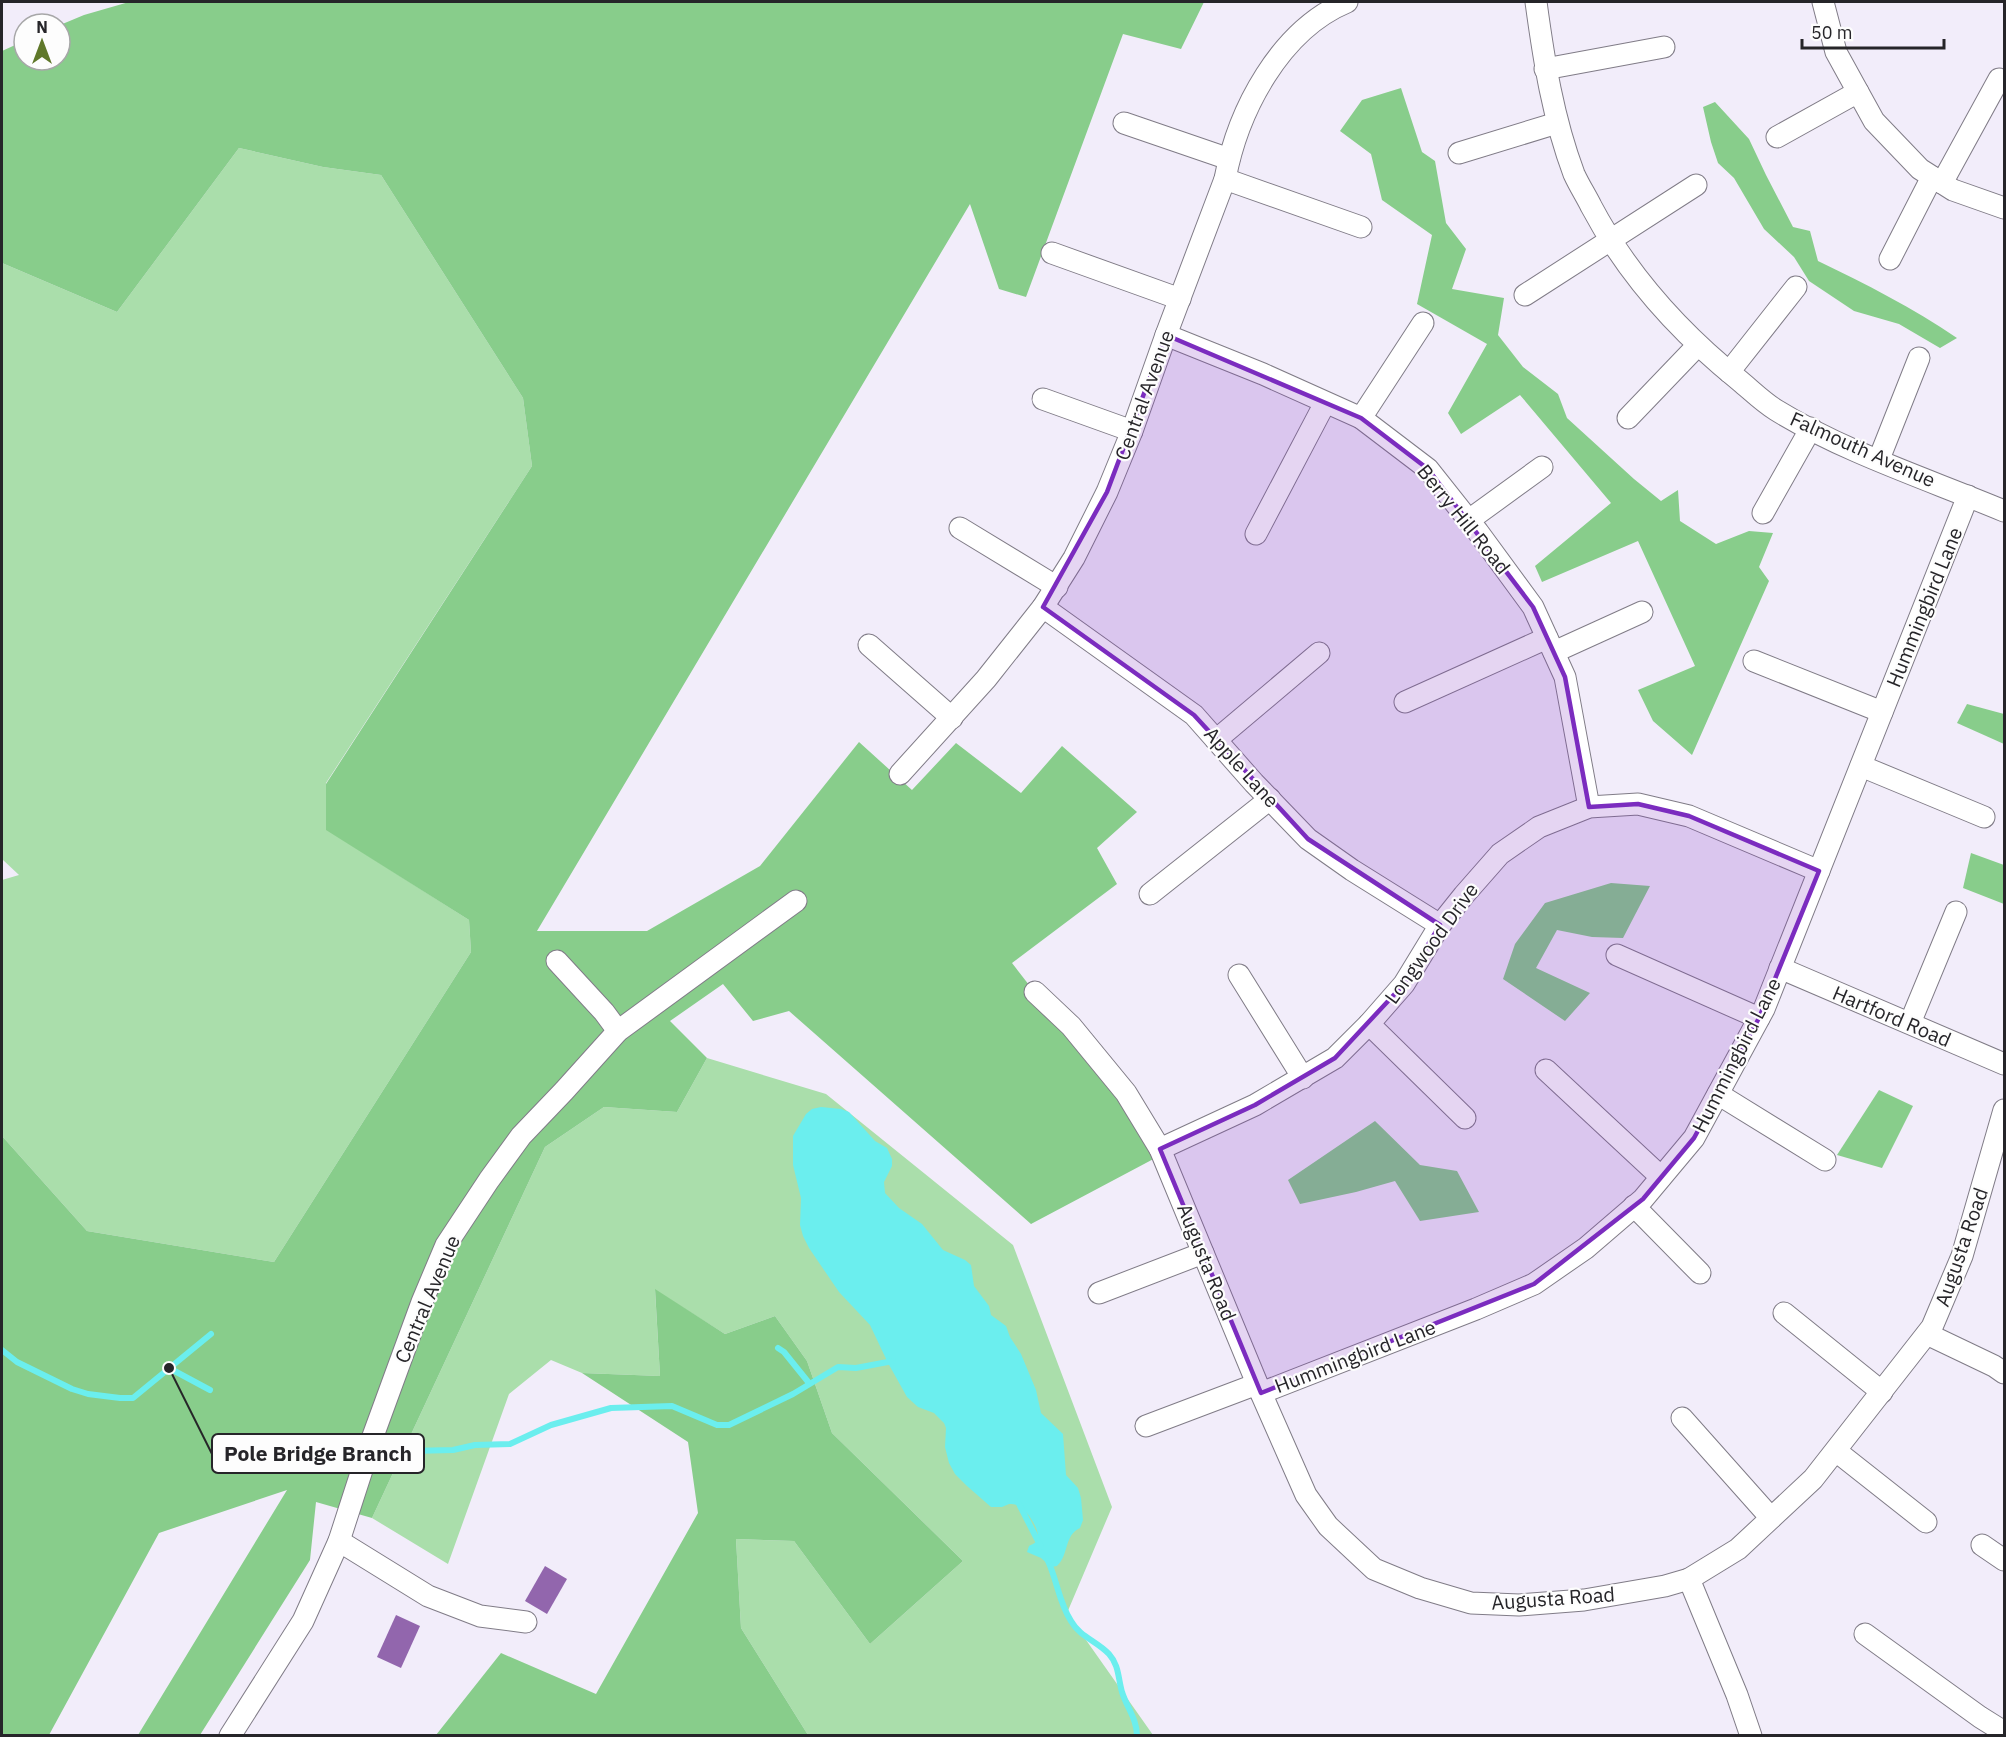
<svg xmlns="http://www.w3.org/2000/svg" width="2006" height="1737" font-family="'IBM Plex Sans',sans-serif">
  <rect width="100%" height="100%" fill="#f2edfa"/>
  <g fill="#aadeab">
    <polygon points="239,148 323,167 381,175 523,398 532,466 326,783 326,829 469,920 471,952 274,1262 87,1231 2,1136 2,880 19,875 2,859 2,263 117,312"/>
    <polygon points="707,1058 826,1094 1013,1245 1112,1507 1067,1613 1153,1735 808,1735 741,1628 736,1539 794,1541 870,1644 963,1561 832,1433 807,1361 775,1316 725,1334 655,1290 660,1376 582,1373 551,1360 509,1394 448,1564 372,1518 545,1147 604,1107 677,1112"/>
  </g>
  <g fill="#88cd8b">
    <polygon points="129,2 1204,2 1181,49 1123,34 1026,297 999,289 970,204 537,931 647,931 760,866 859,742 912,790 956,743 1021,793 1062,746 1137,812 1097,848 1117,884 1012,963 1161,1155 1031,1224 789,1011 753,1021 723,984 670,1021 707,1058 677,1112 604,1107 545,1147 372,1518 316,1502 310,1560 200,1735 138,1735 287,1490 159,1533 49,1735 2,1736 2,1136 87,1231 274,1262 471,952 469,920 326,830 326,784 532,466 523,398 381,175 323,167 239,148 117,312 2,263 2,51 24,41 24,60 60,60 60,25 84,15"/>
    <polygon points="1401,88 1422,152 1435,161 1446,223 1466,249 1452,289 1504,298 1498,335 1523,367 1558,394 1567,418 1634,479 1661,501 1678,490 1680,521 1716,544 1749,531 1773,533 1759,567 1769,581 1692,755 1653,721 1638,690 1695,666 1638,541 1542,582 1535,566 1611,503 1520,395 1461,434 1448,413 1487,344 1417,304 1432,235 1382,200 1371,154 1340,131 1362,100"/>
    <path d="M1715 102 1749 139 1766 175 1793 227 1810 231 1818 261C1866 284 1913 308 1957 338L1940 348 1899 324 1854 311 1809 281 1794 257 1764 229 1734 178 1718 163 1711 142 1703 107Z"/>
    <polygon points="1967,704 2004,714 2004,744 1957,723"/>
    <polygon points="1971,853 2004,865 2004,904 1963,888"/>
    <polygon points="1611,883 1650,886 1623,938 1592,937 1557,930 1536,968 1590,993 1565,1021 1503,979 1515,944 1545,903"/>
    <polygon points="1879,1090 1913,1106 1882,1168 1837,1155"/>
    <polygon points="1375,1121 1420,1165 1457,1171 1479,1212 1420,1221 1395,1181 1356,1192 1300,1204 1288,1180"/>
    <polygon points="655,1289 725,1334 775,1316 807,1361 832,1433 963,1561 870,1644 794,1541 736,1539 741,1628 808,1735 436,1735 501,1653 596,1694 698,1513 688,1442 582,1373 660,1376"/>
  </g>
  <path fill="#6beeee" d="M821 1107 841 1109 849 1112 875 1141 887 1148 892 1159V1166L884 1182 885 1193 899 1208 922 1224 943 1250 965 1260 971 1265 974 1286 989 1306 991 1315 1006 1326 1010 1337 1021 1354 1036 1390 1041 1413 1063 1434 1066 1475 1078 1488 1081 1498 1083 1520 1080 1528C1064 1535 1069 1555 1057 1566L1051 1567 1041 1558 1027 1552 1029 1546C1031 1545 1035 1543 1037 1541 1042 1533 1029 1514 1023 1509 1019 1505 1014 1504 1009 1504L1002 1507H991L967 1486 955 1474 949 1463 945 1447 946 1428 944 1423 934 1413 918 1407 907 1397 888 1363 870 1325 839 1292 809 1248 803 1236 800 1225 801 1198 793 1165V1136L806 1114 812 1109Z"/>
  <g fill="none" stroke-linecap="round" stroke-linejoin="round">
    <g stroke="#6beeee" stroke-width="6">
      <polyline points="778,1348 784,1352 809,1383"/>
      <polyline points="2,1350 17,1362 72,1389 88,1394 120,1398 133,1398 211,1334"/>
      <polyline points="169,1368 210,1390"/>
      <polyline points="374,1455 382,1450 393,1448 409,1451 453,1450 475,1445 510,1444 551,1425 611,1408 672,1406 717,1425 729,1425 793,1394 838,1367 856,1368 893,1361"/>
      <polyline points="1018,1502 1041,1547"/>
      <path d="M1048 1561C1057 1580 1059 1603 1071 1621 1080 1637 1097 1641 1109 1654 1119 1665 1118 1678 1122 1692 1127 1708 1137 1719 1137 1736"/>
    </g>
  </g>
  <g fill="#9266ad">
    <polygon points="545,1566 567,1579 547,1614 525,1601"/>
    <polygon points="396,1615 420,1626 401,1668 377,1657"/>
  </g>
  <g fill="none" stroke-linecap="round" stroke-linejoin="round">
    <defs>
      <g id="minor">
        <path d="M1536 2C1544 61 1553 118 1574 174 1579 185 1586 196 1591 206 1628 276 1679 332 1740 381 1752 391 1763 402 1776 410 1844 452 1930 480 2004 511"/>
        <polyline points="1823,2 1836,52 1874,121 1920,169 1953,190 2004,208"/>
        <polyline points="1545,69 1664,47"/>
        <polyline points="1124,123 1229,159"/>
        <polyline points="1777,137 1858,92"/>
        <polyline points="1459,153 1557,123"/>
        <polyline points="1225,179 1361,227"/>
        <polyline points="1942,183 1999,79"/>
        <polyline points="1052,253 1180,299"/>
        <polyline points="1890,259 1932,177"/>
        <polyline points="1525,295 1696,185"/>
        <polyline points="1166,335 1263,374 1361,418 1428,469 1478,532 1533,607 1565,677 1589,807"/>
        <polyline points="1729,372 1796,287"/>
        <polyline points="1043,399 1132,431"/>
        <polyline points="1361,418 1423,323"/>
        <polyline points="1628,418 1698,345"/>
        <polyline points="1879,459 1919,358"/>
        <polyline points="1763,513 1811,428"/>
        <polyline points="1469,520 1542,467"/>
        <polyline points="960,528 1057,587"/>
        <polyline points="1256,534 1325,403"/>
        <polyline points="1043,607 1194,715 1254,783 1308,839 1352,870 1440,925"/>
        <polyline points="869,645 952,718"/>
        <polyline points="1554,652 1642,612"/>
        <polyline points="1754,661 1882,712"/>
        <polyline points="1405,702 1547,638"/>
        <polyline points="1216,740 1319,653"/>
        <polyline points="1861,766 1984,817"/>
        <path d="M900 774 986 679 1043 607 1074 558 1107 492 1132 431 1166 335 1225 179C1238 110 1280 30 1347 2"/>
        <polyline points="1150,894 1270,799"/>
        <polyline points="1617,955 1759,1018"/>
        <polyline points="557,961 604,1012 618,1031"/>
        <polyline points="1780,968 2004,1064"/>
        <polyline points="1239,975 1303,1078"/>
        <polyline points="1035,992 1071,1026 1126,1093 1160,1149 1261,1393 1306,1495 1328,1526 1374,1569 1420,1588 1471,1603 1519,1605 1584,1600 1665,1586 1689,1579 1738,1549 1813,1479 1932,1327 1962,1256 2004,1110"/>
        <polyline points="1910,1023 1956,912"/>
        <polyline points="1369,1024 1465,1118"/>
        <polyline points="1546,1070 1661,1177"/>
        <polyline points="1718,1094 1825,1160"/>
        <polyline points="1160,1149 1255,1105 1335,1058 1369,1024 1404,984 1440,925 1464,895 1500,854 1539,827 1589,807 1638,804 1689,816 1819,871"/>
        <polyline points="1634,1206 1700,1273"/>
        <polyline points="1099,1293 1203,1253"/>
        <polyline points="1784,1313 1882,1392"/>
        <polyline points="1927,1334 1994,1366 2004,1373"/>
        <polyline points="1261,1393 1476,1309 1534,1284 1586,1248 1643,1199 1694,1138 1764,1009 1968,496"/>
        <polyline points="1682,1418 1771,1518"/>
        <polyline points="1146,1426 1257,1384"/>
        <polyline points="1836,1451 1926,1522"/>
        <polyline points="339,1541 428,1596 480,1616 526,1622"/>
        <polyline points="1982,1545 2004,1560"/>
        <polyline points="1689,1579 1737,1695 1751,1736"/>
        <polyline points="1865,1634 1980,1717 2004,1732"/>
        <polyline points="230,1736 303,1621 339,1541 373,1436 422,1302 446,1245 489,1180 521,1136 564,1091 618,1031 796,901"/>
      </g>
    </defs>
    <use href="#minor" stroke="#807c87" stroke-width="23"/>
    <use href="#minor" stroke="#fff" stroke-width="21"/>
  </g>
  <path fill="#7b2cbf" fill-opacity="0.2" stroke="#7b2cbf" stroke-width="4.5" stroke-linejoin="round" d="M1166 335 1361 418 1428 469 1533 607 1565 677 1589 807 1638 804 1689 816 1819 871 1759 1018 1694 1138 1643 1199 1534 1284 1261 1393 1160 1149 1255 1105 1335 1058 1404 984 1440 925 1308 839 1194 715 1043 607 1107 492Z"/>
  <g text-anchor="middle" dominant-baseline="central" stroke-width="4.5" stroke-linejoin="round" paint-order="stroke">
    <g font-size="20" fill="#262529" stroke="#fdfdfd">
      <text transform="translate(1144 395) rotate(-70)">Central Avenue</text>
      <text transform="translate(1863 449) rotate(24)">Falmouth Avenue</text>
      <text transform="translate(1464 519) rotate(51)">Berry Hill Road</text>
      <text transform="translate(1924 607) rotate(-68)">Hummingbird Lane</text>
      <text transform="translate(1242 767) rotate(48)">Apple Lane</text>
      <text transform="translate(1431 943) rotate(-54)">Longwood Drive</text>
      <text transform="translate(1892 1016) rotate(23)">Hartford Road</text>
      <text transform="translate(1736 1055) rotate(-63)">Hummingbird Lane</text>
      <text transform="translate(1961 1247) rotate(-71)">Augusta Road</text>
      <text transform="translate(1207 1262) rotate(68)">Augusta Road</text>
      <text transform="translate(427 1299) rotate(-67)">Central Avenue</text>
      <text transform="translate(1355 1356) rotate(-21)">Hummingbird Lane</text>
      <text transform="translate(1553 1598) rotate(-4)">Augusta Road</text>
    </g>
  </g>
  <path fill="none" stroke="#262529" stroke-width="2" d="M169 1368L212 1454"/>
  <circle fill="#262529" stroke="#fdfdfd" stroke-width="2" cx="169" cy="1368" r="6"/>
  <rect fill="#fdfdfd" stroke="#262529" stroke-width="2" x="212" y="1434" width="212" height="39" rx="6"/>
  <g font-size="21" text-anchor="middle" font-weight="bold" fill="#262529">
    <text x="318" y="1461">Pole Bridge Branch</text>
  </g>
  <rect width="2006" height="1737" fill="none" stroke="#262529" stroke-width="6"/>
  <g transform="translate(42 42)"><circle r="28" fill="#fdfdfd" stroke="#a7a7a8" stroke-width="1.5"/>
  <path d="M0-4.5L10 22L0 15L-10 22Z" fill="#5f782a"/>
  <text y="-9" font-size="16" font-weight="bold" text-anchor="middle" fill="#262529">N</text>
  </g>
  <path d="M1802 39v9h142v-9" fill="none" stroke="#262529" stroke-width="3"/>
  <text x="1811" y="39" font-size="18" fill="#262529" stroke="#fdfdfd" stroke-width="4.5" paint-order="stroke">50 m</text>
</svg>
